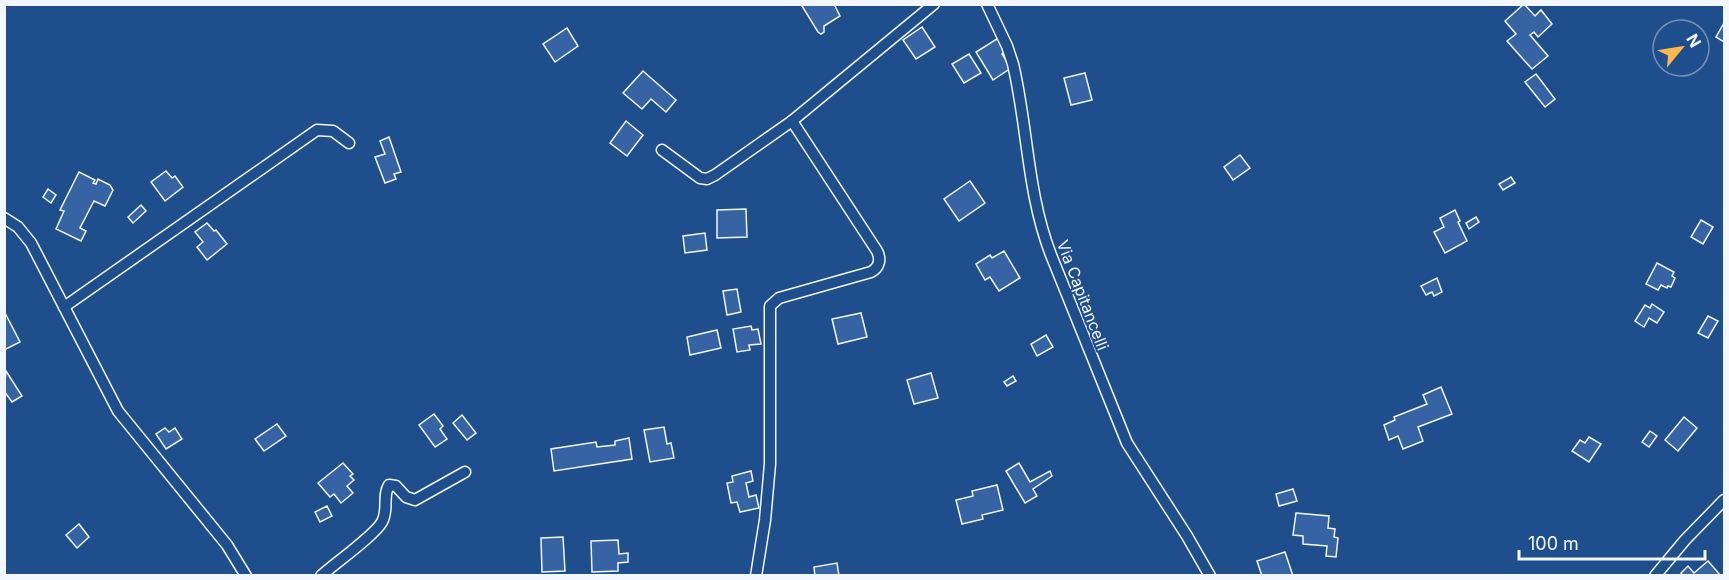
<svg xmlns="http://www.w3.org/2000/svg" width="1729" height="580" font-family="Inter,sans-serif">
  <rect width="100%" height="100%" fill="#1f4e8c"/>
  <g fill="#3563a3" stroke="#f2f6ff" stroke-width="1.5">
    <polygon points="805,4 834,4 840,16 824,26 824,32 821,34 818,32 802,6"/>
    <polygon points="1524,4 1535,16 1541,10 1552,24 1538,37 1534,32 1530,35 1548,56 1532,69 1507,41 1516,34 1505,21"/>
    <polygon points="1724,23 1724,42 1716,37"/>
    <polygon points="922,27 935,47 916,59 903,40"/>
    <polygon points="567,28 578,46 555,62 543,44"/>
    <polygon points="1000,37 1008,50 1002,54 1011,68 993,80 976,52"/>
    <polygon points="969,54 981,73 964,83 952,64"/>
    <polygon points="643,71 676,100 666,112 651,99 642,109 623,93"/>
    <polygon points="1085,73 1092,100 1071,105 1064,78"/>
    <polygon points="1536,74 1555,99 1545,107 1525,82"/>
    <polygon points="626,121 643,135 627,156 610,143"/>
    <polygon points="389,137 401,172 394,174 396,179 385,183 375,157 385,154 380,141"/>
    <polygon points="1240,155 1250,168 1233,180 1224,167"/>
    <polygon points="166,171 172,178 175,176 183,187 165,201 151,182"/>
    <polygon points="79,172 95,180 93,183 96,184 98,179 110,185 113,190 105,206 94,201 80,228 86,231 81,241 56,229 64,211 60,210"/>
    <polygon points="1511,177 1515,183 1503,190 1499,184"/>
    <polygon points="970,181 985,203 959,221 944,199"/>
    <polygon points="48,189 56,195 51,203 43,197"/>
    <polygon points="141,205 146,211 133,223 128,217"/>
    <polygon points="746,209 747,237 717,238 717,210"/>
    <polygon points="1455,210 1460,221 1458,222 1467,241 1445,253 1434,232 1444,227 1440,218"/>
    <polygon points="1476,217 1479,222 1469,229 1466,223"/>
    <polygon points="1701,220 1713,227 1703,244 1691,237"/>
    <polygon points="207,223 214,231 216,230 227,244 207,260 197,247 203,242 195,232"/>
    <polygon points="705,233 707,250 685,253 683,236"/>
    <polygon points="1004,251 1020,278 999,291 990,277 985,280 976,264 990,255 992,258"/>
    <polygon points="1657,263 1674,272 1672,276 1675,278 1671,287 1668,286 1667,288 1661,285 1658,290 1646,284"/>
    <polygon points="1437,278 1442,292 1434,296 1432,292 1426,295 1421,286"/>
    <polygon points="737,289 741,312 727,315 723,291"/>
    <polygon points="1652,304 1664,312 1657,323 1649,318 1644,327 1635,321 1645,305 1650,308"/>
    <polygon points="4,311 20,342 4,350"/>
    <polygon points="861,313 867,337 838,344 832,319"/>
    <polygon points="1708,316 1718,321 1708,338 1698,333"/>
    <polygon points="751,326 752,330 758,329 761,344 749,345 750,350 737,352 733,329"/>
    <polygon points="717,330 721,348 690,355 687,337"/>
    <polygon points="1046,335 1053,347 1037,356 1031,344"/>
    <polygon points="6,371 22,396 12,402 4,391"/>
    <polygon points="931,373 938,398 914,404 907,380"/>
    <polygon points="1013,376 1016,381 1007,386 1004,382"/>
    <polygon points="1441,387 1452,414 1418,427 1423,441 1403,449 1398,436 1389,440 1384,425 1395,420 1394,417 1427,404 1423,395"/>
    <polygon points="434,414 443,426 440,429 447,439 435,447 419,425"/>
    <polygon points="462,415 476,433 467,440 453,423"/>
    <polygon points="1684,417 1697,428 1678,451 1665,440"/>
    <polygon points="277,424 286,436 264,451 255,439"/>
    <polygon points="664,427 667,444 671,443 674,458 650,462 644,430"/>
    <polygon points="165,428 169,432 175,428 182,439 166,449 156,434"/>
    <polygon points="1650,431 1657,436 1649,447 1642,442"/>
    <polygon points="1589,437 1601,444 1589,462 1572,451 1580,440 1585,443"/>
    <polygon points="629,438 632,459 554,471 551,449 596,442 597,447 615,445 615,441"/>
    <polygon points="343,463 353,474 350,476 354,480 347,486 353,493 341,503 334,494 330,497 318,483"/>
    <polygon points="1019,463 1030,482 1050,471 1052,476 1033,489 1037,496 1025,503 1006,471"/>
    <polygon points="751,471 753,481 746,483 749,497 756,495 759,508 740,512 737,502 731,503 727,483 733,482 732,476"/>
    <polygon points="997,485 1003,510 982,515 983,519 962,524 956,500 973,496 972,491"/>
    <polygon points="1293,489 1297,501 1279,506 1276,494"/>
    <polygon points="327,506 332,516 320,522 315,512"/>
    <polygon points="1296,513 1329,516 1328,528 1335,529 1334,537 1338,538 1336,557 1326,556 1327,546 1303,544 1303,536 1293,535"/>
    <polygon points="79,524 89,537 77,548 66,535"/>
    <polygon points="563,537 565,571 542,572 541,538"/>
    <polygon points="618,540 619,554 628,553 628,562 618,563 618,571 592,572 591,541"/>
    <polygon points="1285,552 1293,576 1262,576 1257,561"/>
    <polygon points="1708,561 1721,576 1683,576 1681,573 1688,566 1694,573"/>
    <polygon points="837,563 839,576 815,576 814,567"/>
  </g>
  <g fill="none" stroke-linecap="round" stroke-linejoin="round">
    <defs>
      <g id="street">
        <path d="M987 4 1007 46 1013 64C1028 128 1027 193 1051 255L1127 443 1187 536 1210 576"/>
        <polyline points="662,150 700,178 707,179 715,175 792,121 934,4"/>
        <polyline points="4,218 18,227 31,243 118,411 227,545 246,576"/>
        <polyline points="64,307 317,130 333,131 349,143"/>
        <path d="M321 576C334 564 375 535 382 522 389 509 382 496 389 485L396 486 406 497 415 500 465 472"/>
        <path d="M756 576 765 520 770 464V306L779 298 871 272C880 267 881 259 877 251L792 121"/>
        <polyline points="1655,576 1685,540 1724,500"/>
      </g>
    </defs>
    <use href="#street" stroke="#f2f6ff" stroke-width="13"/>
    <use href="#street" stroke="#1f4e8c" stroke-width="10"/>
  </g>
  <g text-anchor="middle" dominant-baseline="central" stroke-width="4.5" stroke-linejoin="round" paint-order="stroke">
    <g font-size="16" fill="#f2f6ff" stroke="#1f4e8c">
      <text transform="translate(1083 295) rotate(69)">Via Capitancelli</text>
    </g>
  </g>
  <rect width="1729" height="580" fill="none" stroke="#f2f6ff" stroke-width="12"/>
  <g transform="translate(1681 48) rotate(60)"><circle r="28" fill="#1f4e8c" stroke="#7391ba" stroke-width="1.5"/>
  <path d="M0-4.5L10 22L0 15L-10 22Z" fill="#ffb74d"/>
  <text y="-9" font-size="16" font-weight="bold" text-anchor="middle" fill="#f2f6ff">N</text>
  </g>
  <path d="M1519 550v9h186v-9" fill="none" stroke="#f2f6ff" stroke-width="3"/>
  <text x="1528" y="550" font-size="18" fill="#f2f6ff" stroke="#1f4e8c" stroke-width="4.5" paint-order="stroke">100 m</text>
</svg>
